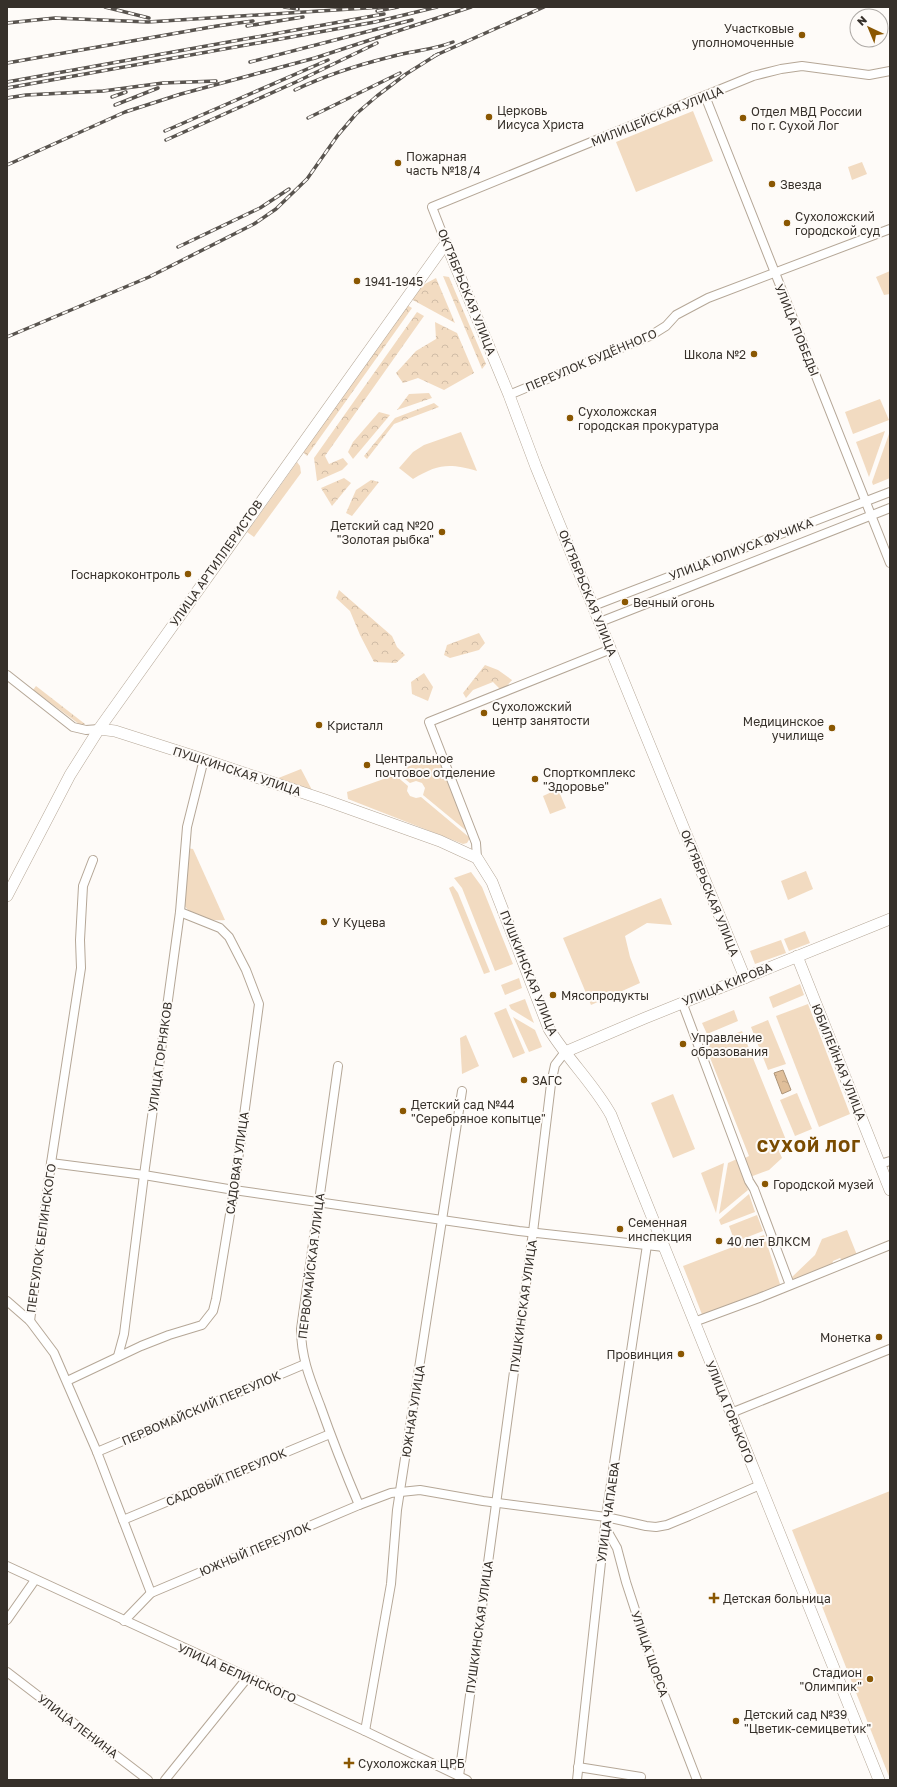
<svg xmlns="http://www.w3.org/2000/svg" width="897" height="1787" font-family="'Golos Text',sans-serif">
  <defs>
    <pattern id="forest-crowns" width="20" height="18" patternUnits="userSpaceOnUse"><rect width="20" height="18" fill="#f2dbc1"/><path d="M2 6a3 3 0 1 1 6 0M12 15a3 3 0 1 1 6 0" fill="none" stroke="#d0bca6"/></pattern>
    <pattern id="water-ripples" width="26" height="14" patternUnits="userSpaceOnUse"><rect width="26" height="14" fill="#e0bf9a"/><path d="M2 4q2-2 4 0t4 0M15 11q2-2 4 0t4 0" fill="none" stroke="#c1a485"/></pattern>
  </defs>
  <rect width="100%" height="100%" fill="#fefbf8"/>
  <g fill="#f2dbc1">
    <polygon points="693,111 713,161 636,192 616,142"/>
    <polygon points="862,162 867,174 852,180 848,167"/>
    <polygon points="890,271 890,294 884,295 876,277"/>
    <polygon points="880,399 889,420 853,434 845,412"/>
    <polygon points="885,431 869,477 856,442"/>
    <polygon points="890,431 890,478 873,485 872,482"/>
    <path d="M461 432 477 471C449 463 438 464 413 479L399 468 413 452 424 445Z"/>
    <polygon points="297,462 300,466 301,473 254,537 247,532"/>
    <polygon points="439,753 469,833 423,795 425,788 422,783 416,781 410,783 396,772"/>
    <polygon points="301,769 312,790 276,779"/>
    <polygon points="395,775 408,786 407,791 410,796 416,798 421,797 470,838 467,843 463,844 348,799 347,792"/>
    <polygon points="558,789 566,808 550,814 543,796"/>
    <path d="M187 848 193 849 225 920C210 921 190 918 183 903Z"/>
    <polygon points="806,871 813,889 788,900 781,881"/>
    <polygon points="471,872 482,887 513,964 495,971 462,888 454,878"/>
    <polygon points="453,886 458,893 490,972 484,974 449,888"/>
    <polygon points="661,898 672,925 647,923 625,936 630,957 640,983 591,1005 563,938"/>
    <polygon points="805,931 810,943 789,951 784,939"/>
    <polygon points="781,940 786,953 755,964 750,951"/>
    <polygon points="519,978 522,988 505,995 501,985"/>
    <polygon points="800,984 804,995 773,1008 769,997"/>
    <polygon points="525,999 534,1023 511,1009 509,1005"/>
    <polygon points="808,1004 850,1114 819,1127 776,1016"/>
    <polygon points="506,1008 525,1053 513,1058 494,1013"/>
    <polygon points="734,1010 738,1021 707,1034 702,1023"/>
    <polygon points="513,1017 535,1030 542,1047 529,1052"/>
    <polygon points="768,1020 786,1064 768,1070 751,1027"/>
    <polygon points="742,1031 786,1140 776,1144 782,1158 769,1170 750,1177 743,1159 749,1156 705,1045"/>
    <polygon points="466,1035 479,1066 462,1074 460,1038"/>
    <polygon points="797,1093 812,1129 795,1136 780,1100"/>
    <polygon points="673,1094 695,1149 673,1158 651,1103"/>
    <polygon points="737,1159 748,1190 719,1214 728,1163"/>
    <polygon points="724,1163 716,1213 701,1173"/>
    <polygon points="749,1194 755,1212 721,1225 719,1220"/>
    <polygon points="757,1215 763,1231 735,1242 729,1226"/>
    <polygon points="847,1230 857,1255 843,1261 840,1258 833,1261 832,1265 793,1281 792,1277 815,1255 822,1239"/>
    <polygon points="764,1235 780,1284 778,1287 703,1317 683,1266"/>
    <polygon points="890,1491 890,1779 792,1530"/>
  </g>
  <g fill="url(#forest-crowns)">
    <polygon points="443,276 449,277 486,364 482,369"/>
    <polygon points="436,278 455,323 411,299 423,285"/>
    <polygon points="407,305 412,308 307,456 303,452"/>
    <polygon points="417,312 424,316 325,456 329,464 343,458 348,464 342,470 317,481 314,458"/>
    <polygon points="435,322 457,333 474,373 444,390 418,378 403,383 396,373 416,351 436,339"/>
    <polygon points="429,393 432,398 397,410 409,394"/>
    <polygon points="434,403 439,407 394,424 367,459 364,456 395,418"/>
    <polygon points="379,412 390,415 353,459 348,452 353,442"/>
    <polygon points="344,478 351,483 332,506 321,488"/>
    <polygon points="371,480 379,482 352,516 346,513 356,490"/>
    <polygon points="339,590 392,636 397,647 405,655 396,663 374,662 360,635 350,611 336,598"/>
    <polygon points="479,633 485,643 479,650 450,658 444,655 447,645"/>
    <polygon points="485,665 498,670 512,680 502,691 493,682 473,690 466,698 463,693"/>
    <polygon points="424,673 433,687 428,701 412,694 411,682"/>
    <polygon points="36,686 85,724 83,727 33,690"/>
  </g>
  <polygon fill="url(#water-ripples)" stroke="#ad9478" points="783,1070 791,1090 782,1094 774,1073"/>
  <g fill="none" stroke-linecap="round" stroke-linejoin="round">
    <defs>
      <g id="street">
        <polyline points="705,96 890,563"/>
        <polyline points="446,243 432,207 753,76 781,69 802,66 869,75 890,71"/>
        <polyline points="509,395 650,336 666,326 676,315 708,298 890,229"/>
        <polyline points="593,606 890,492"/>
        <polyline points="600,622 890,508"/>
        <polyline points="7,675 73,727 86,730 99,729"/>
        <polyline points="477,858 476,843 429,722 611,649"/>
        <polyline points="682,1002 749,1181 754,1189 790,1285"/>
        <path d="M338 1066 301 1329C301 1357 310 1379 320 1405 332 1439 345 1472 359 1505"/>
        <polyline points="51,1163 144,1175 234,1190 519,1231 664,1247"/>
        <polyline points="880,1164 890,1161"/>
        <polyline points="7,1301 30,1321 54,1353 97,1452 151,1593"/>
        <polyline points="30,1321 51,1163 81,968 80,940 83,886 93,860"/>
        <polyline points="694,1322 759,1298 890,1245"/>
        <polyline points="118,1356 124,1334 144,1175 180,912 187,827 204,759"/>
        <polyline points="67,1381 141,1346 169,1335 202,1325 213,1311 216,1299 234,1190 259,1004 246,970 229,937 220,928 180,912"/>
        <polyline points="731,1413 890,1349"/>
        <polyline points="97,1452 305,1364"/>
        <polyline points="123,1520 330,1434"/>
        <polyline points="605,1527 617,1548 626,1582 655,1671 697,1780"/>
        <polyline points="7,1566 365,1731 467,1780"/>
        <polyline points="7,1620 35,1580"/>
        <polyline points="124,1621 151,1593 359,1505 391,1493 420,1490 483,1501 606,1517 646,1526 656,1527 667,1525 689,1516 760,1485"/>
        <polyline points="7,1672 148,1780"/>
        <polyline points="365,1731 391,1584 397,1510 462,1091"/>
        <polyline points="578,1767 641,1777"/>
        <polyline points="459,1776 533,1232 551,1084 555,1065 565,1052"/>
        <polyline points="165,1780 248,1677"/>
        <polyline points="577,1780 606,1517 647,1245"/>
      </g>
      <g id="secondary">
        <polyline points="446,243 509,395 536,467 745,978"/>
        <path d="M99 729 115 731 190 755 325 800 440 841 477 858 492 882 549 1029C568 1060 594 1084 611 1115L879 1780"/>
        <polyline points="7,896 70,775 99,729 446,243"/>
        <polyline points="797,956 890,1190"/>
        <polyline points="565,1052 645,1018 890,919"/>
      </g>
    </defs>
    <use href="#street" stroke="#b5a797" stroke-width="10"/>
    <use href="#secondary" stroke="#b5a797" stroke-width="12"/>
    <use href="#street" stroke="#fff" stroke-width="8"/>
    <use href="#secondary" stroke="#fff" stroke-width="11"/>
    <defs>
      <g id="rail">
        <polyline points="105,7 149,18"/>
        <polyline points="284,7 298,9"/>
        <polyline points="377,11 398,7"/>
        <polyline points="7,23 55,18 148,22 382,7"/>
        <polyline points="247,26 303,17"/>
        <polyline points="434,56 544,7"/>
        <polyline points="250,62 412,20"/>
        <polyline points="7,63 217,26 253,21"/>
        <polyline points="7,82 384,14"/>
        <polyline points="7,88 375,22 437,7"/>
        <path d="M295 90C326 75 358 65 390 57 411 51 433 50 453 42"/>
        <polyline points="112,97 126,92"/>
        <polyline points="7,98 26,95 103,91 163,83 216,81"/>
        <polyline points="115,105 158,88"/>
        <polyline points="308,118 400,73"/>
        <polyline points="165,131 328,60"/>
        <polyline points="166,140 296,82 377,43"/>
        <polyline points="7,165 125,112 181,94 315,58 471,7"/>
        <polyline points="178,247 260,208 289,189"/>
        <polyline points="7,337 149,277 254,224 276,209 307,179 338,135 356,114 377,96 406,74 438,54"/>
      </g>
    </defs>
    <use href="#rail" stroke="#59544f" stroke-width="3.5"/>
    <use href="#rail" stroke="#fefbf8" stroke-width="2" stroke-dasharray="6" stroke-linecap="butt"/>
  </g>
  <g fill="#8a5702" stroke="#fefbf8" stroke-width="1.5">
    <circle cx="802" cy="35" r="4"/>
    <circle cx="489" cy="117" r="4"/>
    <circle cx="743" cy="118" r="4"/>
    <circle cx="398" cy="163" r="4"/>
    <circle cx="772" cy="184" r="4"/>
    <circle cx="787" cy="223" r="4"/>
    <circle cx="357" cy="281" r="4"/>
    <circle cx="754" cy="354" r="4"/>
    <circle cx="570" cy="418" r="4"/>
    <circle cx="442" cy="532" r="4"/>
    <circle cx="188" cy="574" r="4"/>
    <circle cx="625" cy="602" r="4"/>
    <circle cx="484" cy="713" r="4"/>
    <circle cx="319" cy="725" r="4"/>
    <circle cx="832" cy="728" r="4"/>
    <circle cx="367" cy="765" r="4"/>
    <circle cx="535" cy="779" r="4"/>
    <circle cx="324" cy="922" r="4"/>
    <circle cx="553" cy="995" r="4"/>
    <circle cx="683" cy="1044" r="4"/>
    <circle cx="524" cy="1080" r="4"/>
    <circle cx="403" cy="1111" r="4"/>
    <circle cx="765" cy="1184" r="4"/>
    <circle cx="620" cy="1229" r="4"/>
    <circle cx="719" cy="1241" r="4"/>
    <circle cx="879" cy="1337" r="4"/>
    <circle cx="681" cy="1354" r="4"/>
    <path d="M712 1592h4v4h4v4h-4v4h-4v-4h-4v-4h4z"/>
    <circle cx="870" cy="1679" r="4"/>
    <circle cx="736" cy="1721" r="4"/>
    <path d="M347 1757h4v4h4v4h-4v4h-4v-4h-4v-4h4z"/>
  </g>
  <g text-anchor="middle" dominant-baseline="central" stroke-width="4" stroke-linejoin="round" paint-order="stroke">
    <g font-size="12" fill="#36302a" stroke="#fefbf8" text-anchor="start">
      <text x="794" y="28" text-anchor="end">Участковые<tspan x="794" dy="14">уполномоченные</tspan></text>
      <text x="497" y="110">Церковь<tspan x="497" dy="14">Иисуса Христа</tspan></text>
      <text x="751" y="111">Отдел МВД России<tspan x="751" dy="14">по г. Сухой Лог</tspan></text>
      <text x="406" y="156">Пожарная<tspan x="406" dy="14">часть №18/4</tspan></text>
      <text x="780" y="184">Звезда</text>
      <text x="795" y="216">Сухоложский<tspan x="795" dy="14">городской суд</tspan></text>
      <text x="365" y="281">1941-1945</text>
      <text x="746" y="354" text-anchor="end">Школа №2</text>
      <text x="578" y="411">Сухоложская<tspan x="578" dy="14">городская прокуратура</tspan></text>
      <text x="434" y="525" text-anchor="end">Детский сад №20<tspan x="434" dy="14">"Золотая рыбка"</tspan></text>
      <text x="180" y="574" text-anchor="end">Госнаркоконтроль</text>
      <text x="633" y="602">Вечный огонь</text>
      <text x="492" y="706">Сухоложский<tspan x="492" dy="14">центр занятости</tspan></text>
      <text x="824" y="721" text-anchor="end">Медицинское<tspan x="824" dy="14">училище</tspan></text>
      <text x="327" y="725">Кристалл</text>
      <text x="375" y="758">Центральное<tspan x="375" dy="14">почтовое отделение</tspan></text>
      <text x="543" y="772">Спорткомплекс<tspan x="543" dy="14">"Здоровье"</tspan></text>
      <text x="332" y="922">У Куцева</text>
      <text x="561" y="995">Мясопродукты</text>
      <text x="691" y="1037">Управление<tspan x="691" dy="14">образования</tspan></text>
      <text x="532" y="1080">ЗАГС</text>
      <text x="411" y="1104">Детский сад №44<tspan x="411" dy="14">"Серебряное копытце"</tspan></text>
      <text x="773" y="1184">Городской музей</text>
      <text x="628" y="1222">Семенная<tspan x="628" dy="14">инспекция</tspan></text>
      <text x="727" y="1241">40 лет ВЛКСМ</text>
      <text x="871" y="1337" text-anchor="end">Монетка</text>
      <text x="673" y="1354" text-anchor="end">Провинция</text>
      <text x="723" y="1598">Детская больница</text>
      <text x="862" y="1672" text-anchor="end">Стадион<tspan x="862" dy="14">"Олимпик"</tspan></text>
      <text x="744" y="1714">Детский сад №39<tspan x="744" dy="14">"Цветик-семицветик"</tspan></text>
      <text x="358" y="1763">Сухоложская ЦРБ</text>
    </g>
    <g font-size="12" fill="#36302a" stroke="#fefbf8">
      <text transform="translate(657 116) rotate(-22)">МИЛИЦЕЙСКАЯ УЛИЦА</text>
      <text transform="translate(467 292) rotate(68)">ОКТЯБРЬСКАЯ УЛИЦА</text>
      <text transform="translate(797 330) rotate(68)">УЛИЦА ПОБЕДЫ</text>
      <text transform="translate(591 360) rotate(-23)">ПЕРЕУЛОК БУДЁННОГО</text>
      <text transform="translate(741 549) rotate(-21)">УЛИЦА ЮЛИУСА ФУЧИКА</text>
      <text transform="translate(216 563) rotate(-55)">УЛИЦА АРТИЛЛЕРИСТОВ</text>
      <text transform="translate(588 593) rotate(68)">ОКТЯБРЬСКАЯ УЛИЦА</text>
      <text transform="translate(237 771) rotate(18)">ПУШКИНСКАЯ УЛИЦА</text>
      <text transform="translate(710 893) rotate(68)">ОКТЯБРЬСКАЯ УЛИЦА</text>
      <text transform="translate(529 973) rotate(68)">ПУШКИНСКАЯ УЛИЦА</text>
      <text transform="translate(727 984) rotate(-22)">УЛИЦА КИРОВА</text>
      <text transform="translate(160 1057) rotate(-82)">УЛИЦА ГОРНЯКОВ</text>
      <text transform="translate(839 1062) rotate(68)">ЮБИЛЕЙНАЯ УЛИЦА</text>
      <text transform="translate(237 1163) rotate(-82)">САДОВАЯ УЛИЦА</text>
      <text transform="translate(41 1238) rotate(-82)">ПЕРЕУЛОК БЕЛИНСКОГО</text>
      <text transform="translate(311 1266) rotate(-83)">ПЕРВОМАЙСКАЯ УЛИЦА</text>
      <text transform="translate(523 1306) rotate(-82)">ПУШКИНСКАЯ УЛИЦА</text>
      <text transform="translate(201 1408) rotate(-23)">ПЕРВОМАЙСКИЙ ПЕРЕУЛОК</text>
      <text transform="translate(413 1411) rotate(-81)">ЮЖНАЯ УЛИЦА</text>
      <text transform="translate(730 1412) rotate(68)">УЛИЦА ГОРЬКОГО</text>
      <text transform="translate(226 1477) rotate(-23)">САДОВЫЙ ПЕРЕУЛОК</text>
      <text transform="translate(608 1512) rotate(-82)">УЛИЦА ЧАПАЕВА</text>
      <text transform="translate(255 1549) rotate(-23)">ЮЖНЫЙ ПЕРЕУЛОК</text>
      <text transform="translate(479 1627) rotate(-82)">ПУШКИНСКАЯ УЛИЦА</text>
      <text transform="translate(650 1654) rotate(71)">УЛИЦА ЩОРСА</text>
      <text transform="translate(237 1673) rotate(24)">УЛИЦА БЕЛИНСКОГО</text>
      <text transform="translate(78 1726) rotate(37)">УЛИЦА ЛЕНИНА</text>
    </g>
    <g font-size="16" font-weight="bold" letter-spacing="1" fill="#7a4b00" stroke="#fefbf8">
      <text x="809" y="1146">СУХОЙ ЛОГ</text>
    </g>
  </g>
  <rect width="897" height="1787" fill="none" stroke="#36302a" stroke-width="16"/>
  <g transform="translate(869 28) rotate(316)"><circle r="19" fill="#fefbf8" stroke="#aeaaa6"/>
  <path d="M0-3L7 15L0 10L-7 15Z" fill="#8a5702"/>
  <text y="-6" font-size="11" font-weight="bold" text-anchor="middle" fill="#36302a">N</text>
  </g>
</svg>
